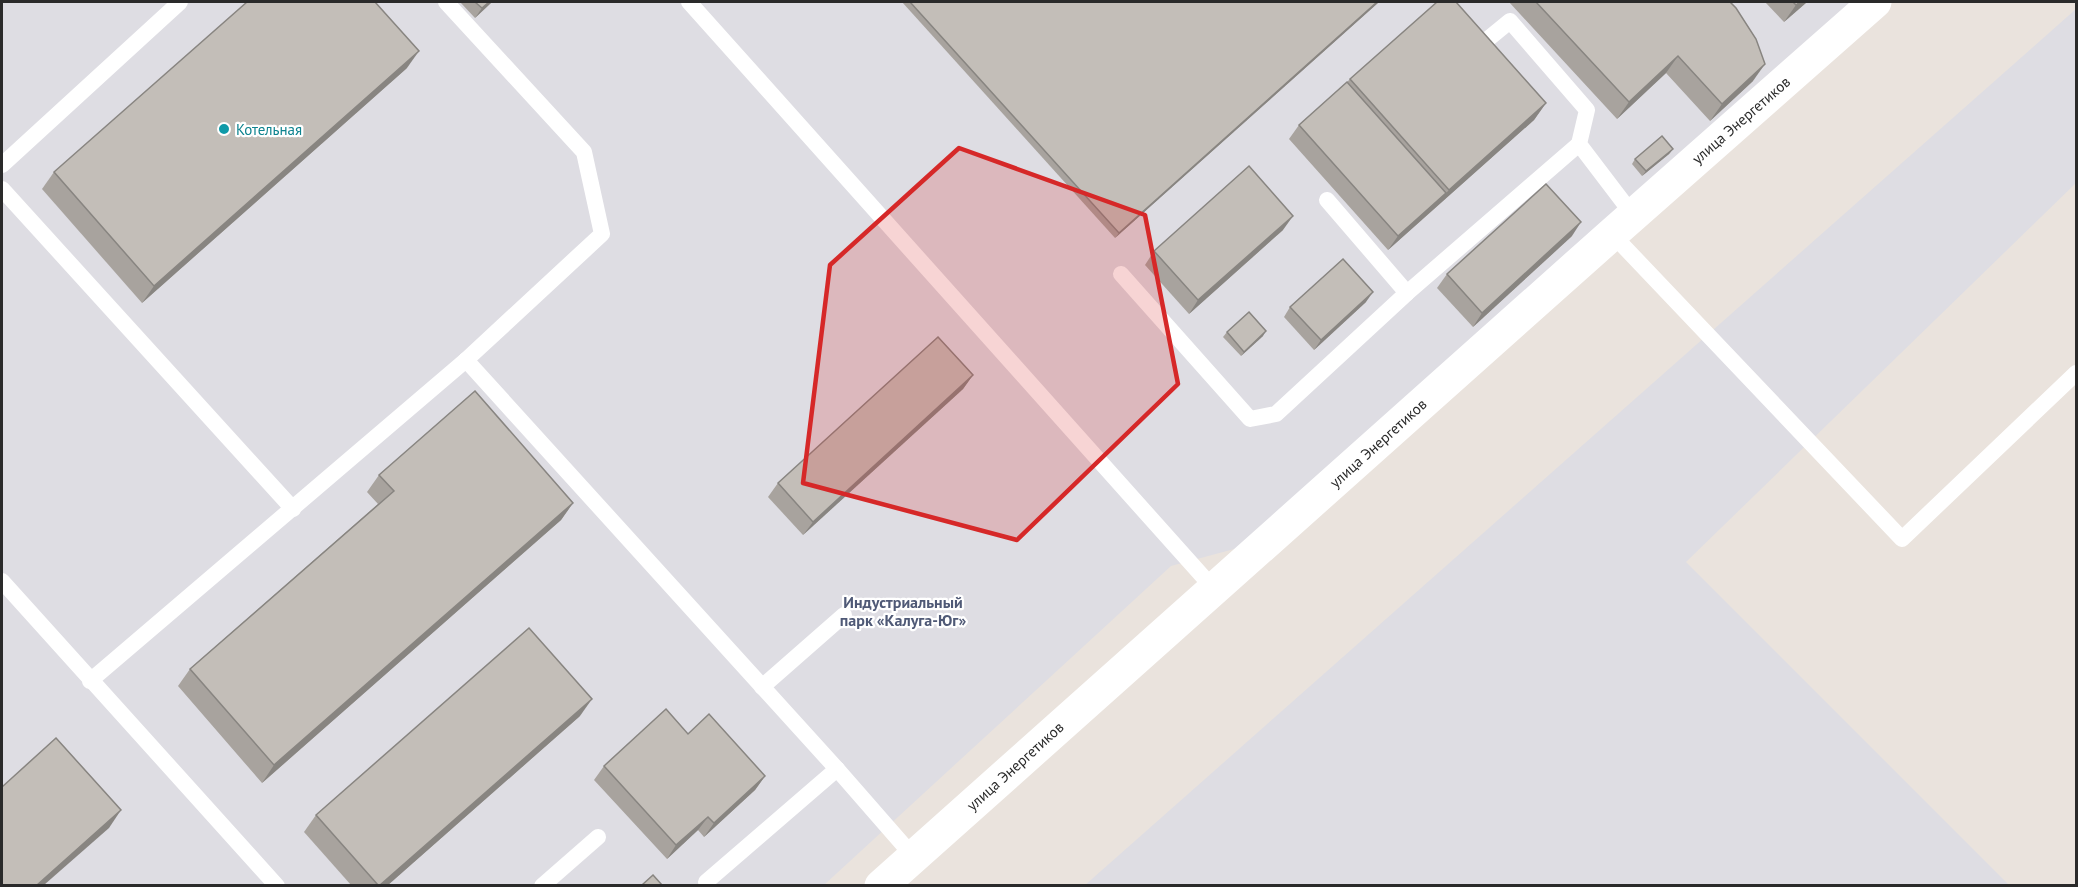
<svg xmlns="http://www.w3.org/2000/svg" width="2078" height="887" font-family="'PT Sans',sans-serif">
  <rect width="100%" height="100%" fill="#eae3dd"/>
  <g fill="#dedde3">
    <polygon points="2,2 1851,2 1264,541 1171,566 824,885 2,886"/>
    <polygon points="2076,9 2076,183 1686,562 2009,885 1084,886"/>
  </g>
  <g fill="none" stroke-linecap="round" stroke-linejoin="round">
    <g stroke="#fff" stroke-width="16">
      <polyline points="689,2 1214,589"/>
      <polyline points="1488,39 1510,21 1587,110 1579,144 1633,215"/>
      <polyline points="2,165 180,2"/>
      <polyline points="2,189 293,509"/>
      <polyline points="1327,200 1407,293 1579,144"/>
      <polyline points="1612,234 1902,539 2076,373"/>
      <polyline points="1121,274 1250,419 1276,414 1407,293"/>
      <polyline points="466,360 837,769 913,856"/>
      <polyline points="2,581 277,886"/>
      <polyline points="90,681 466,360 602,234 584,152 446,2"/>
      <polyline points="762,687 844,615"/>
      <polyline points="706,882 837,769"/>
      <polyline points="542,886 598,837"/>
    </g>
    <polyline stroke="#fff" stroke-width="33" points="881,886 1612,234 1875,2"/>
  </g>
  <g fill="#a8a39e">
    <polygon points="460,2 492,2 475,18"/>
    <polygon points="902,2 1379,2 1115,238"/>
    <polygon points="1509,2 1730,2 1753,81 1710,121 1666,73 1617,119"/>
    <polygon points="1765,2 1807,2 1784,22"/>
    <polygon points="407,68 142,303 42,189 54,172"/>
    <polygon points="1350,79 1546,103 1534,120 1388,250 1289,139 1299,125 1347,82"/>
    <polygon points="1673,149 1669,154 1642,176 1632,164 1635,159"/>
    <polygon points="1283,230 1189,314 1145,265 1154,251"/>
    <polygon points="1572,236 1473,327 1437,288 1447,274"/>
    <polygon points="1366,302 1314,350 1284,317 1290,307"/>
    <polygon points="1227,332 1263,336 1241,356 1223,337"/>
    <polygon points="973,375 963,389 803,535 768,497 778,483"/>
    <polygon points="379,475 573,503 561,520 262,783 178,686 190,669 378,504 367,492"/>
    <polygon points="580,716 388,885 351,885 304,832 316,815"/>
    <polygon points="688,734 765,776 755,790 704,837 698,830 667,859 594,780 604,766"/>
  </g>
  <g fill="#888581">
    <polygon points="489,2 492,2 475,18 482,8"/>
    <polygon points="1377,2 1379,2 1115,238 1119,233"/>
    <polygon points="1800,2 1807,2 1784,22 1796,5"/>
    <polygon points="419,51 407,68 142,303 154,286"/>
    <polygon points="1678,56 1666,73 1617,119 1629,102"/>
    <polygon points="1765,64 1753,81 1710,121 1722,104"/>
    <polygon points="1546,103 1534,120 1388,250 1398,236"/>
    <polygon points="1673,149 1669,154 1642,176 1646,171"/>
    <polygon points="1293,216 1283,230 1189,314 1198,300"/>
    <polygon points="1581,222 1572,236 1473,327 1482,313"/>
    <polygon points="1373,292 1366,302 1314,350 1321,340"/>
    <polygon points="1266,331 1263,336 1241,356 1244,352"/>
    <polygon points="973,375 963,389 803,535 813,522"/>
    <polygon points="573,503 561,520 262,783 274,765"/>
    <polygon points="592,699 580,716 388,885 380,885"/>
    <polygon points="765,776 755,790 704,837 714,823"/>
    <polygon points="121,810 109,828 44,885 37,885"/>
    <polygon points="708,817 698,830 667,859 676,845"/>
  </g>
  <g fill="#c3beb8" stroke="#888581" stroke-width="1.5">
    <polygon points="247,2 375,2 419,51 154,286 54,172"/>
    <polygon points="475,2 489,2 482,8"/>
    <polygon points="910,2 1377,2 1119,233"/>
    <polygon points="1437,2 1456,2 1546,103 1449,190 1350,79"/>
    <polygon points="1536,2 1730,2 1736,8 1756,39 1765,64 1722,104 1678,56 1629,102"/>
    <polygon points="1793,2 1800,2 1796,5"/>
    <polygon points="1347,82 1446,193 1398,236 1299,125"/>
    <polygon points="1662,136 1673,149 1646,171 1635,159"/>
    <polygon points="1249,166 1293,216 1198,300 1154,251"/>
    <polygon points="1546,184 1581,222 1482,313 1447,274"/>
    <polygon points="1343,259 1373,292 1321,340 1290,307"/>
    <polygon points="1249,312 1266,331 1244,352 1227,332"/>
    <polygon points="938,337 973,375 813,522 778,483"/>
    <polygon points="475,391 573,503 274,765 190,669 394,491 379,475"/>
    <polygon points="529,628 592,699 380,885 378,885 316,815"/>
    <polygon points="666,709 688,734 709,714 765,776 714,823 708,817 676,845 604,766"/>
    <polygon points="56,738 121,810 37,885 2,885 2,787"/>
    <polygon points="653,875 662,885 642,885"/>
  </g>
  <path fill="#d62828" fill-opacity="0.2" stroke="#d62828" stroke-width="4.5" stroke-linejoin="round" d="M959 148 1145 215 1178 384 1017 540 803 483 830 265Z"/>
  <circle fill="#0f9aa8" stroke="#fff" stroke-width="2" cx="224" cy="129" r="6"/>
  <g text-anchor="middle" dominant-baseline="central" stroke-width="4.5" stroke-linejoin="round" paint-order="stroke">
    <g font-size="15" fill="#2a2a2a" stroke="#fff">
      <text transform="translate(1741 120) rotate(-41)">улица Энергетиков</text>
      <text transform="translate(1378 443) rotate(-42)">улица Энергетиков</text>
      <text transform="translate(1015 766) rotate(-42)">улица Энергетиков</text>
    </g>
    <g font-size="15" fill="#0d838f" stroke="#fff" text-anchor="start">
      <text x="236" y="129">Котельная</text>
    </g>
    <g font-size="16" font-weight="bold" fill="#4f5976" stroke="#fff">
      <text x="903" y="602">Индустриальный<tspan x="903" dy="18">парк «Калуга-Юг»</tspan></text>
    </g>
  </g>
  <rect width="2078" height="887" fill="none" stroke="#2a2a2a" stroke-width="6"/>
</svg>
